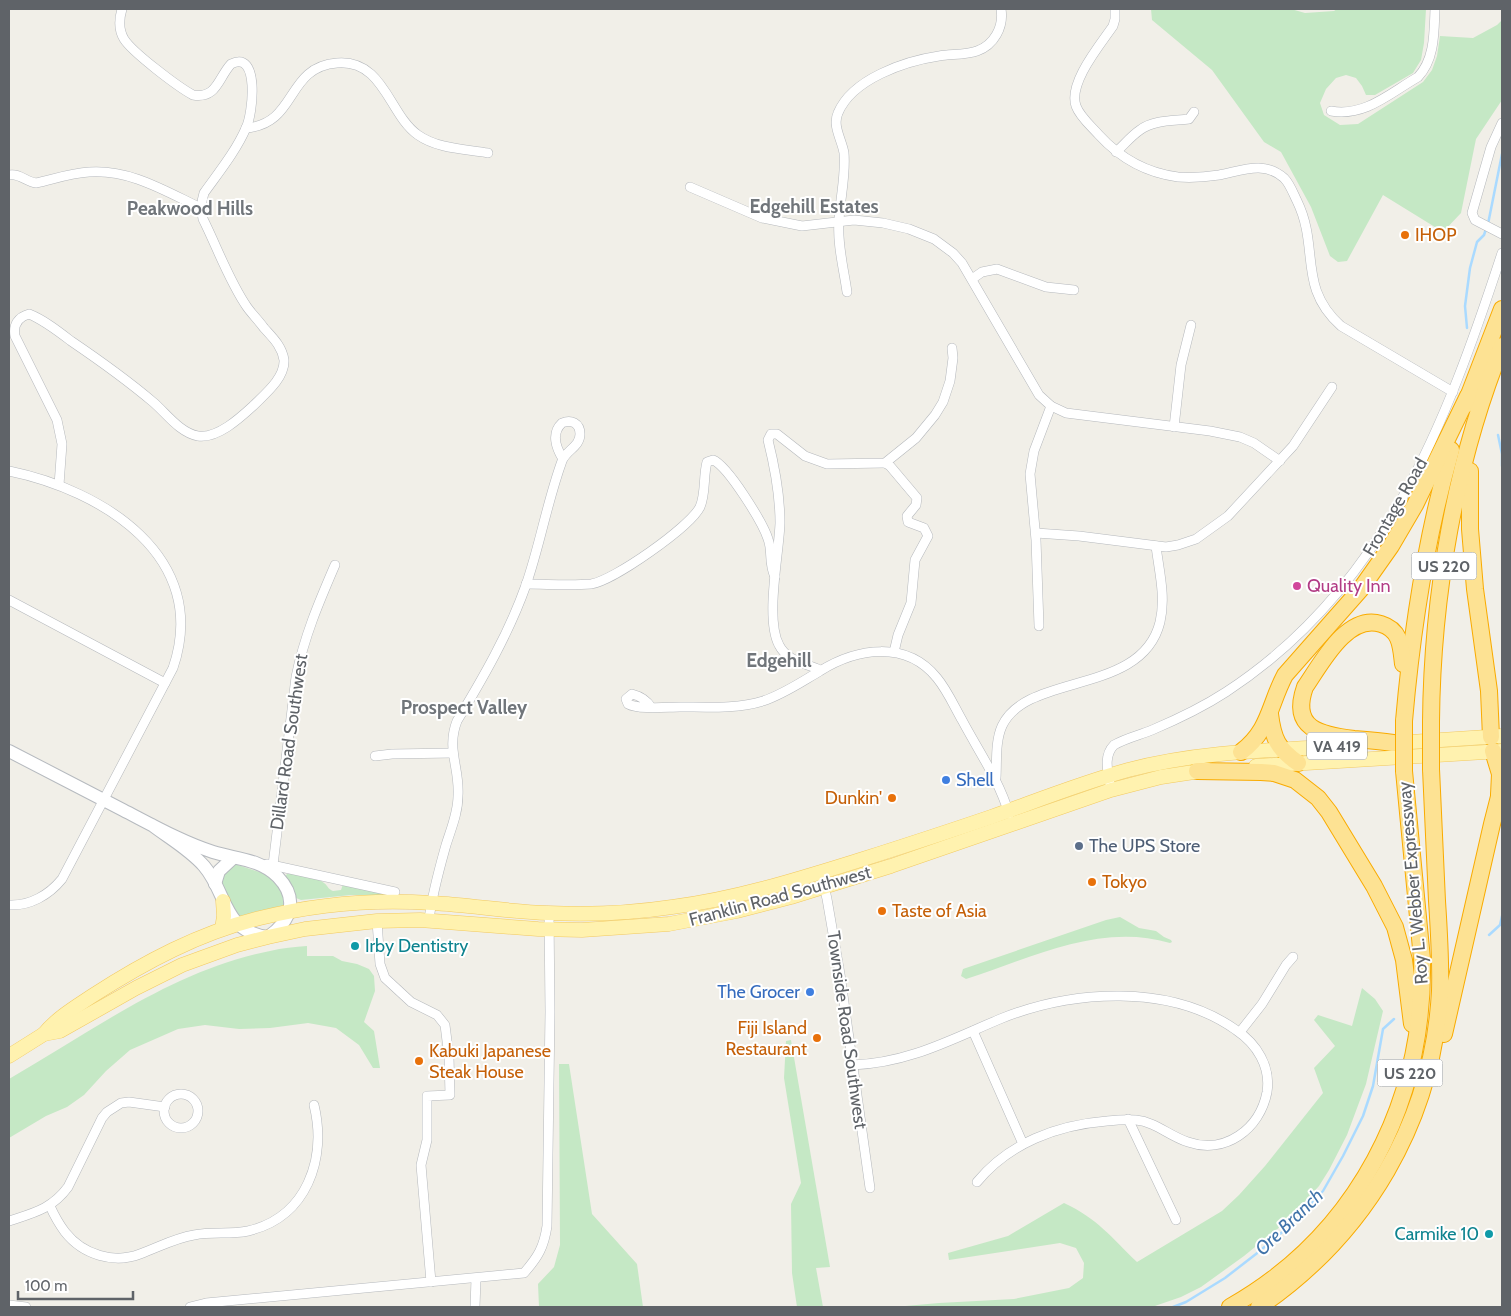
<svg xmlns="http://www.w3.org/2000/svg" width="1511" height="1316" font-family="Cabin,sans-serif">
  <rect width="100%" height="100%" fill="#f1efe8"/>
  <g fill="#c5e8c5">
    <polygon points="1151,9 1291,9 1305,13 1334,11 1337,9 1426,9 1424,43 1421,60 1413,73 1375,95 1366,95 1362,86 1356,78 1346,75 1336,78 1326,89 1320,103 1324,115 1340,125 1358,124 1423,82 1432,70 1437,56 1440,36 1473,38 1497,25 1502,20 1502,100 1476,139 1461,213 1443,232 1383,195 1347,261 1338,262 1330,256 1311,207 1281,152 1264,142 1212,70 1152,20"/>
    <polygon points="235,864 265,874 278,881 287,907 238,919 221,886 221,872"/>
    <path d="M291 873C300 875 317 876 324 883 328 886 328 889 333 891L341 890 343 884 394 895H351L301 900 296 898 284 878 287 874Z"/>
    <path d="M1120 917 1139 928 1156 931 1164 937 1171 940 1172 942 1170 943C1100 922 1032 958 966 979L961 976 963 969 1106 920Z"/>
    <path d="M307 946V956H333L342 961 357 964 369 969 374 976 375 991 364 1022 374 1031 380 1068H373L359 1045 336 1028 308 1023 270 1028 239 1029 205 1025 178 1029 130 1050 106 1071 84 1095 67 1107 46 1116 9 1138V1079C92 1031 174 970 270 951 282 948 295 947 307 946Z"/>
    <path d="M1362 988 1375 999 1383 1011 1366 1084 1347 1135 1329 1170 1319 1186 1286 1222 1244 1256 1201 1287 1181 1297 1152 1307H894L939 1303 1014 1299 1069 1288 1083 1278 1084 1263 1076 1248 1060 1243 949 1260 948 1253 1008 1236 1064 1203C1098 1219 1111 1237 1137 1262L1222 1211 1239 1195 1265 1166 1323 1093 1314 1068 1335 1046 1314 1020 1318 1015 1352 1026Z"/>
    <polygon points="791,1040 830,1267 816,1268 823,1307 797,1307 792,1273 791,1204 801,1183 784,1078 786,1041"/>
    <polygon points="559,1064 569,1064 592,1214 637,1264 643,1307 539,1307 538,1284 554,1267 560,1245"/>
  </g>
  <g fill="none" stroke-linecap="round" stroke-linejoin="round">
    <g stroke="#aadaff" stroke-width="2.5">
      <polyline points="1488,224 1502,154"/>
      <polyline points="1467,328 1465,306 1470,268 1477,242 1484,235 1486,229"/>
      <polyline points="1498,435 1502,454 1502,466"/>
      <polyline points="1489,935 1500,925 1502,916"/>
      <polyline points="1173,1307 1186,1302 1225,1278 1256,1254 1293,1223 1323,1191 1343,1156 1363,1116 1373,1086 1383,1029 1394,1019"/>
    </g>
    <defs>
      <g id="street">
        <path d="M1115 9V19L1113 26C1100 45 1068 83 1076 106 1080 117 1091 126 1099 135 1120 158 1147 173 1178 177 1191 178 1206 177 1219 175 1241 171 1264 160 1284 178 1290 184 1293 193 1297 201 1320 248 1297 287 1341 326L1453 392"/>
        <path d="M1331 111C1365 117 1390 93 1418 77 1435 59 1434 32 1435 9"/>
        <polyline points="1502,123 1491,147 1472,213 1475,220 1502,234"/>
        <path d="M246 128C298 124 285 67 337 63 384 59 389 115 418 135 438 149 465 149 488 153"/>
        <path d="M1116 152C1124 145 1131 136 1140 130 1153 120 1173 121 1189 119L1194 112"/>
        <path d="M9 175C20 173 26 182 36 183 54 179 71 173 89 172 130 169 165 191 201 208"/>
        <polyline points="690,187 762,218 802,226 854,220 883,223 909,229 934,239 953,253 962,263 1039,395 1051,406 1066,413 1210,431 1240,437 1254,443 1280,461"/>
        <polyline points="972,279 982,272 997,269 1046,287 1074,290"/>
        <path d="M847 292C844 270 837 244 839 221 840 198 846 176 844 153 842 140 832 126 838 113 852 79 905 61 939 56 951 54 966 55 977 51 994 45 1004 27 1001 9"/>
        <polyline points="1174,427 1181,365 1191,325"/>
        <polyline points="885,463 890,466 917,498 916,505 907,516 908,522 924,528 928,536 915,560 911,603 898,635 894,652"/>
        <path d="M9 471C102 490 211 557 173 668L62 879C49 895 30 906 9 905"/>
        <path d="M59 485 62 444 57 420 15 336C13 325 18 317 29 314 44 320 58 331 71 341 99 360 127 380 153 402 166 413 180 433 198 436 217 439 240 418 253 406 265 394 285 378 284 360 282 346 272 337 264 328 259 321 252 314 247 307 229 281 217 247 203 219 201 209 201 203 204 193 219 172 236 151 246 128 253 114 260 49 231 64 218 78 217 99 193 95 178 87 132 52 124 39 118 29 119 19 122 9"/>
        <polyline points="1036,533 1079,536 1166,547 1178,545 1196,539 1228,516 1293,446 1332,387"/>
        <path d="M526 584C547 584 570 586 591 584 613 581 690 527 700 507 706 493 703 477 707 462L713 460C728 466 763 523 768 539 773 552 768 562 775 577"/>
        <polyline points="9,600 165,683"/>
        <polyline points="1039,626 1036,540 1030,474 1034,451 1051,406"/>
        <path d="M820 670C805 663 787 661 779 645 765 619 779 554 780 523 780 494 775 468 768 440L771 434H777L805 456 827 464 885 463 916 438 935 415 943 402 950 381 953 358 952 348"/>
        <path d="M651 707C646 699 640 696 632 694L626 699 628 704C639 710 667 707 680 707 707 707 737 709 763 701 784 694 801 682 820 671 857 648 906 640 937 678 947 690 954 706 962 720 979 752 999 780 1009 814"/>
        <polyline points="375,756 392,754 453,753"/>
        <path d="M996 778C997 761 995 742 1002 726 1027 672 1142 696 1160 622 1166 597 1159 571 1156 546"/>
        <path d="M1111 790C1109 775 1102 757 1114 745 1126 738 1140 735 1152 730 1178 719 1203 707 1226 692 1384 589 1446 424 1502 253"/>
        <polyline points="267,864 395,892"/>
        <path d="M273 865 296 677C304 637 319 602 335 565"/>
        <polyline points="821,872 827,899 840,974 870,1188"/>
        <path d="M429 920C432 894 439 870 446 845 451 829 458 813 458 796 460 768 446 749 457 721 483 678 509 633 526 585 540 545 547 502 562 461 566 450 580 447 580 434 580 423 571 419 562 423 551 433 556 448 563 459"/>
        <polyline points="377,921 380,964 385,978 411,1002 437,1015 445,1025 449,1057 450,1095 427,1096 427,1140 421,1165 431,1282"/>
        <polyline points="973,1031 1023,1144"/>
        <polyline points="1240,1032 1262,1004 1286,965 1293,957"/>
        <path d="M853 1065C908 1063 950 1040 1000 1019 1072 990 1170 983 1236 1030 1257 1044 1271 1067 1267 1092 1260 1129 1225 1155 1188 1142 1169 1136 1156 1122 1136 1120 1126 1119 1116 1120 1107 1121 1057 1125 1009 1143 977 1182"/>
        <circle cx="181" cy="1111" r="17"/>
        <polyline points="1128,1119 1176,1220"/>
        <path d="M50 1206C54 1215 59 1224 65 1232 83 1255 114 1264 140 1254 159 1247 175 1238 194 1235 212 1231 230 1235 248 1231 307 1217 327 1159 314 1105"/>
        <path d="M9 1221C33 1213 52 1209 68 1187L102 1118 107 1112 121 1103 129 1102 165 1107"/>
        <polyline points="9,1305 26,1307"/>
        <path d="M190 1307 206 1303 524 1273C538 1257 544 1247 547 1226L550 1012 549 913"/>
        <polyline points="475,1307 476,1279"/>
      </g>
      <g id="secondary">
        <path d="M9 751C47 771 85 790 123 810 152 825 182 842 213 852 235 859 261 859 278 877 299 899 291 921 268 937 222 931 228 894 204 866 189 849 169 838 152 825"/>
        <polyline points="215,884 219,871 233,858"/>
      </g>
      <g id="primary">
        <polyline points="1395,743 1502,736"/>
        <polyline points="1256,766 1502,751"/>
        <polyline points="222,929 224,916 223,901"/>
        <path d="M44 1034C57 1018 74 1008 92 996 145 962 199 933 260 918 316 904 374 899 432 903 471 905 509 912 548 913 590 915 632 913 672 907 736 899 799 879 860 860 904 846 947 832 991 817 1036 801 1081 783 1128 770 1204 750 1284 750 1361 745"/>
        <polyline points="9,1056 44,1034 60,1031 136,988 182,965 237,945 268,937 305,929 377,921 420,920 538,929 582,930 669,924 737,911 791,897 891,866 1111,790 1161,777 1207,770"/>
      </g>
      <g id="highway">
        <polyline points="1465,405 1502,309"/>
        <polyline points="1470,471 1470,529 1475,589 1489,691 1491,737"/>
        <path d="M1270 714C1273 739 1278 749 1298 763"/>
        <path d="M1404 721C1412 629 1426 538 1451 450"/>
        <path d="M1431 722C1432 597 1455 462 1502 346"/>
        <path d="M1393 743C1380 741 1367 740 1354 739 1321 735 1290 729 1305 687 1321 664 1347 613 1381 624 1401 630 1401 647 1403 664"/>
        <polyline points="1493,751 1500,774 1499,795"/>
        <path d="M1241 752C1270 730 1269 705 1285 675L1360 590 1391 546 1415 505 1468 396"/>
        <polyline points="1197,771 1261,772 1274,773 1295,780 1318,798 1329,812 1374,886 1395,927 1404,960 1412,1024"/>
        <polyline points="1444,1034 1492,824 1502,785"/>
        <path d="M1230 1307C1357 1235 1425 1103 1422 959L1404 771"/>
        <path d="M1259 1307C1366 1234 1433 1121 1440 991 1441 961 1439 931 1437 901 1435 857 1433 813 1431 769"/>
      </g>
    </defs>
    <use href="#street" stroke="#b5b8bc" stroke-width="10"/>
    <use href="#secondary" stroke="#b6babf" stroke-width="14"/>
    <use href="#primary" stroke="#f2c960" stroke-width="15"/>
    <use href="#highway" stroke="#f9ab00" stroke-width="18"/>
    <use href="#street" stroke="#fff" stroke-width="9"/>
    <use href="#secondary" stroke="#fff" stroke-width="12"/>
    <use href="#primary" stroke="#fff2af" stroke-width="14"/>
    <use href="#highway" stroke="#fde293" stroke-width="16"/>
    <defs>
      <g id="highway-bridge">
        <polyline points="1431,722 1431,769"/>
        <polyline points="1404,771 1404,721"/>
      </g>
    </defs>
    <use href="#highway-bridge" stroke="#f9ab00" stroke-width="18" stroke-linecap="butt"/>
    <use href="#highway-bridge" stroke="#fde293" stroke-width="16"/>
  </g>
  <g fill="#e8710a" stroke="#fff" stroke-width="2">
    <circle cx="1405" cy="235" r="5"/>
    <circle cx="892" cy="798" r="5"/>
    <circle cx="1092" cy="882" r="5"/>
    <circle cx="882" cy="911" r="5"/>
    <circle cx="817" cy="1038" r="5"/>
    <circle cx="419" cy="1061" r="5"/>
  </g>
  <circle fill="#d1479c" stroke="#fff" stroke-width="2" cx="1297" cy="586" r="5"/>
  <g fill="#3f7fe0" stroke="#fff" stroke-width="2">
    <circle cx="946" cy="780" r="5"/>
    <circle cx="810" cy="992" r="5"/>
  </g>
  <circle fill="#5c6f8a" stroke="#fff" stroke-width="2" cx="1079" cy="846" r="5"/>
  <g fill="#0f9aa8" stroke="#fff" stroke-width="2">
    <circle cx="355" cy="946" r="5"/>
    <circle cx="1489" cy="1234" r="5"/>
  </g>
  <g text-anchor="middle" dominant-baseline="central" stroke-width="4" stroke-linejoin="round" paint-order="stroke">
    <g fill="#fff" stroke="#8f9295" stroke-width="1">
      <rect x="1411.5" y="552.5" width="65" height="27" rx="4"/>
      <rect x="1307" y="732.5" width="60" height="27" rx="4"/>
      <rect x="1377.5" y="1059.5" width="65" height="27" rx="4"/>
    </g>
    <g font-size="16" font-weight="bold" fill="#5f6368">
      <text x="1444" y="566">US 220</text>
      <text x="1337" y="746">VA 419</text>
      <text x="1410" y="1073">US 220</text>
    </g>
    <g font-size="18" fill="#c56008" stroke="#fff" text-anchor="start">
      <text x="1415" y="235">IHOP</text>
      <text x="882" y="798" text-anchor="end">Dunkin'</text>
      <text x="1102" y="882">Tokyo</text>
      <text x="892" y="911">Taste of Asia</text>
      <text x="807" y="1028" text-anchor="end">Fiji Island<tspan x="807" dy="21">Restaurant</tspan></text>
      <text x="429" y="1051">Kabuki Japanese<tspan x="429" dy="21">Steak House</tspan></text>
    </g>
    <g font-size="18" fill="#5f6368" stroke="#fff">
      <text transform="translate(1395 507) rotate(-60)">Frontage Road</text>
      <text transform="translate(289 742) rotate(-82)">Dillard Road Southwest</text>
      <text transform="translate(1413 883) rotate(-95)">Roy L. Webber Expressway</text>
      <text transform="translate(780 896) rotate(-15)">Franklin Road Southwest</text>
      <text transform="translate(847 1030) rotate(82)">Townside Road Southwest</text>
    </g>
    <g font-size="18" fill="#b23c85" stroke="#fff" text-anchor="start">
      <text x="1307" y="586">Quality Inn</text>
    </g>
    <g font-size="18" fill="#366cbe" stroke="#fff" text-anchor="start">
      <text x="956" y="780">Shell</text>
      <text x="800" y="992" text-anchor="end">The Grocer</text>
    </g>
    <g font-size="18" fill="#4e5e75" stroke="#fff" text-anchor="start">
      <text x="1089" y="846">The UPS Store</text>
    </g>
    <g font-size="18" fill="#0d838f" stroke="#fff" text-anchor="start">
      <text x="365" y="946">Irby Dentistry</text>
      <text x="1479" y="1234" text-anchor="end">Carmike 10</text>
    </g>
    <g font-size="19" font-weight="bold" fill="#70757a" stroke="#fff">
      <text x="814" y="206">Edgehill Estates</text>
      <text x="190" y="208">Peakwood Hills</text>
      <text x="779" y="660">Edgehill</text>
      <text x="464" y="707">Prospect Valley</text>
    </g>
    <g font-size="19" font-style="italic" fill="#4174aa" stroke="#fff">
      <text transform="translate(1289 1222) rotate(-44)">Ore Branch</text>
    </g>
  </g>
  <rect width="1511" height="1316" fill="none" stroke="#5f6368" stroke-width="20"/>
  <path d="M18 1291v8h115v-8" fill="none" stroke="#5f6368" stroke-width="2.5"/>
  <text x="25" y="1291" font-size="15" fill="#5f6368" stroke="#ffffff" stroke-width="4" paint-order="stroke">100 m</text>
</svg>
